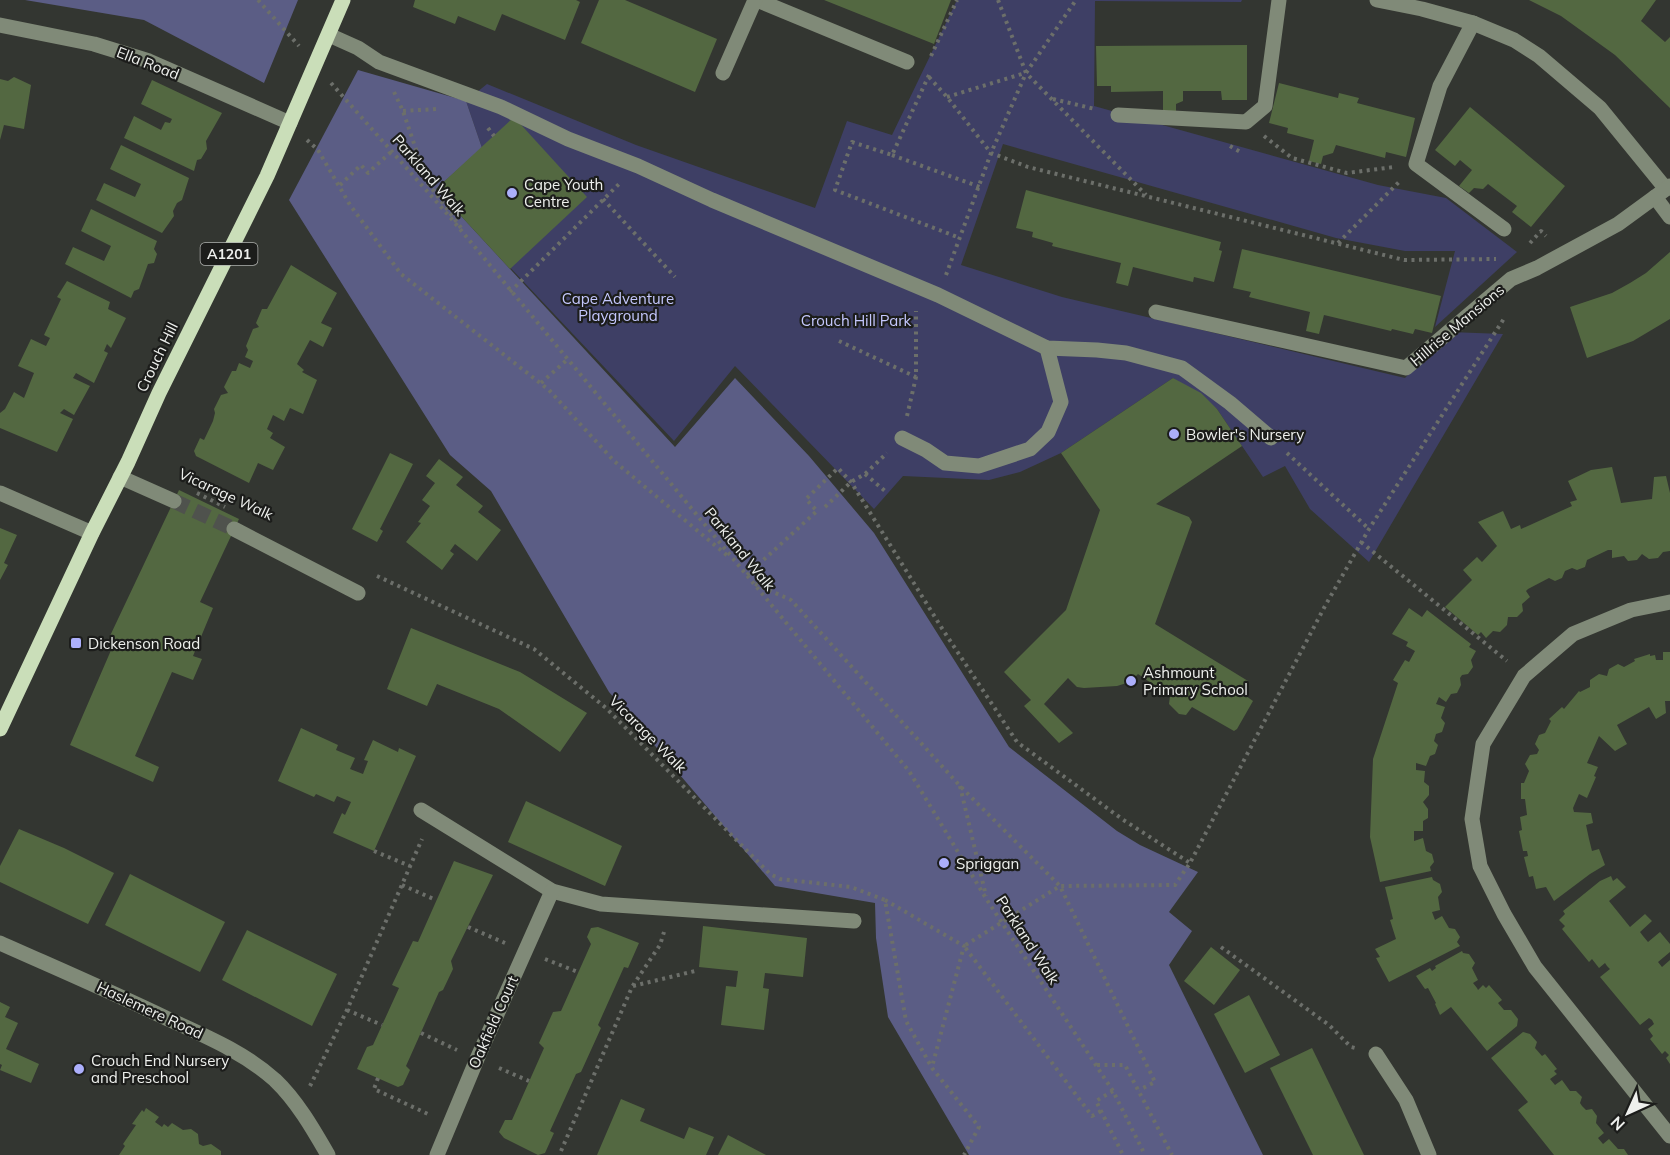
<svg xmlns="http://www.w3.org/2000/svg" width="1670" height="1155" font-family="Mulish,sans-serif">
  <rect width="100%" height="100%" fill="#333631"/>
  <polygon fill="#3e3f65" points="957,0 1242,0 1241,2 1095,1 1094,106 1378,185 1446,198 1517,252 1435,327 1455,251 1405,251 1336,238 1003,144 961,265 1062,297 1405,378 1450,332 1503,334 1369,562 1310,509 1285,466 1263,477 1217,409 1173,378 1061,453 1020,472 989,480 903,476 874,509 735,366 674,441 436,189 482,148 466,101 487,84 636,145 815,208 847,121 892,135"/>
  <g fill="#5b5d85">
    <polygon points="25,0 298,0 264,83 144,20"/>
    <polygon points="358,70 466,101 482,148 436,189 675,447 735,378 809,456 874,533 1009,747 1117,831 1140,845 1198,872 1169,912 1192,931 1169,965 1263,1155 969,1155 888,1017 876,938 875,903 775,886 609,692 491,491 450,455 289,200"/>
  </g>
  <g fill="#536841">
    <polygon points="415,0 576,0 580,2 565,40 502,14 495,31 458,16 455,24 413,7"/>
    <polygon points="599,0 625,0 717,39 695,92 581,43"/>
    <polygon points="824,0 951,0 934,44"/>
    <polygon points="1529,0 1656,0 1641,21 1665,42 1670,37 1670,108 1615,55 1561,16"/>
    <polygon points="1247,45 1247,100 1222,100 1221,91 1183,91 1183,101 1176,104 1176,112 1163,112 1163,91 1111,92 1111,86 1097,86 1096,46"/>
    <polygon points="14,77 31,85 24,129 4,125 0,140 0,79 8,81"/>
    <polygon points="152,80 222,113 206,141 207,149 201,159 197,160 194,171 124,138 134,116 161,130 165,122 170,123 172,119 141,104"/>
    <polygon points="1279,83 1338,98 1339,93 1359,98 1357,103 1415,118 1406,157 1386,152 1385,158 1336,145 1333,153 1323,156 1321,164 1309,161 1314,140 1287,133 1288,128 1269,123"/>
    <polygon points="1470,107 1565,186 1531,227 1512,212 1517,206 1488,184 1483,189 1474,188 1469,193 1459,186 1472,170 1460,160 1455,166 1435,150"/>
    <polygon points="514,117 587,197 510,269 436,189"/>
    <polygon points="121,145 189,178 182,200 177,203 173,211 174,216 162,233 96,200 104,183 135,197 141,184 110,169"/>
    <polygon points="1026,190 1221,242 1219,250 1222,251 1214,282 1194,277 1193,282 1133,267 1128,286 1116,283 1121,263 1052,246 1053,243 1032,237 1033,232 1016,228"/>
    <polygon points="91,209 157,241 154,249 157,254 154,263 148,264 139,289 134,291 131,298 65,264 73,247 104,261 111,246 81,231"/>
    <polygon points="1242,249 1441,296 1432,333 1415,329 1413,334 1392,329 1391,331 1324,315 1319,334 1306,331 1310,312 1249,297 1251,292 1233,288"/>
    <polygon points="1670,252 1670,319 1633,341 1587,358 1570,307 1612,293 1630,283 1646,273"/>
    <polygon points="291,265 337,293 321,323 332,328 323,347 310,340 297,364 304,370 302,372 317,380 303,414 290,408 284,421 273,415 267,429 273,433 270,438 285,447 273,470 258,463 249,483 196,456 194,451 200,438 204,440 213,421 215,413 214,409 221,395 228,393 224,387 232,371 236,371 239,363 250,368 253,361 245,357 248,350 246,346 253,329 259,327 256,323 262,309 267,309"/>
    <polygon points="67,281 110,302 108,309 126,318 111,348 107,344 104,351 108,353 94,383 76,373 73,378 90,386 74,415 64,409 60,413 73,419 57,452 0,428 0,413 5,409 14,392 24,398 34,373 18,366 31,339 46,346 50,338 44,335 61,299 57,297"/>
    <polygon points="1173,378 1201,393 1217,409 1242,446 1156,504 1189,517 1192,522 1155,624 1248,681 1242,693 1253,701 1237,729 1234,731 1192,707 1186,715 1179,714 1169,704 1170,696 1138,674 1130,682 1117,686 1084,688 1077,687 1068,678 1044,704 1073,733 1059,743 1024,706 1031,700 1004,672 1066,610 1100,510 1061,453"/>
    <polygon points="390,453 413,464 380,529 383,531 377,542 352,529"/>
    <polygon points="439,459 463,477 456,485 483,506 478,512 501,530 477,561 455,544 450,551 454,554 442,570 406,542 421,523 418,522 430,506 422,500 435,483 426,476"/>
    <polygon points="1612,467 1621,503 1652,499 1654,477 1666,476 1670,493 1670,551 1663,552 1658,558 1649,559 1642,554 1637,560 1628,561 1624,556 1612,558 1612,550 1608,550 1587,560 1585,567 1577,570 1572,568 1565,571 1562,578 1555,581 1549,578 1528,589 1526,591 1530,597 1522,604 1523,611 1517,617 1508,617 1507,625 1500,632 1493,631 1486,638 1481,632 1478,635 1445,607 1472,580 1463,570 1477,557 1482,562 1497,546 1478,522 1503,511 1511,529 1520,525 1521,529 1572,506 1570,502 1577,500 1568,481 1591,470"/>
    <polygon points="179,490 239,519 200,602 213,608 193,656 202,659 193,680 172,672 135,756 159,767 153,782 70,745 115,641 109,638"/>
    <polygon points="0,528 17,535 4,563 8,565 0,580"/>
    <polygon points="1409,608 1422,617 1427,610 1471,644 1469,647 1476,651 1471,660 1473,667 1468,674 1462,675 1460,678 1461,685 1457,693 1451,694 1446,702 1439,697 1436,704 1445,707 1441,718 1445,723 1442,732 1436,734 1434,741 1438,745 1435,754 1430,756 1426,766 1416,763 1416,770 1425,771 1424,782 1429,786 1429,795 1423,802 1428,809 1428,818 1423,821 1423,831 1414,831 1414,841 1423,838 1426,851 1432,854 1434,862 1430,867 1431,871 1380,882 1370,837 1373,759 1398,683 1393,680 1405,660 1409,662 1415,651 1406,646 1408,642 1392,634"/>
    <polygon points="411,628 520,672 587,713 560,752 499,709 437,684 427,706 387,689"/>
    <polygon points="1663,652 1670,652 1670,701 1665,701 1666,713 1656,719 1649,707 1617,725 1627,744 1615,751 1599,736 1587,763 1598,767 1594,776 1596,777 1587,798 1579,794 1573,808 1574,812 1591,813 1593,823 1586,825 1589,839 1592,851 1599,849 1605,865 1590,874 1554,901 1546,887 1536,889 1533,876 1529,877 1524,857 1528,856 1527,851 1523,851 1519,831 1522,830 1520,817 1527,815 1525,799 1521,799 1521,783 1524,783 1529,771 1525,764 1530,755 1537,754 1539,750 1535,744 1539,735 1545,733 1551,721 1549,719 1562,707 1564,709 1579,691 1580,692 1590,687 1590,680 1599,674 1607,676 1609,669 1618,664 1624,667 1635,661 1634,659 1650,654 1650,656 1655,655 1656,660 1663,660"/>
    <polygon points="301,728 338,745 336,750 355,758 350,769 363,774 368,761 364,760 373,740 398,752 399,748 416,756 374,851 333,833 342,813 345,815 351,802 337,796 334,802 316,794 314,797 278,781"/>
    <polygon points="526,801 622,846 605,886 508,842"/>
    <polygon points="19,829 64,848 114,873 88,924 0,882 0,866"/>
    <polygon points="454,861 493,875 451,961 453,969 443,990 439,992 406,1066 410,1070 403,1085 398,1087 357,1069 367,1047 373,1045 399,988 392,985 413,941 418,942"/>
    <polygon points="130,874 225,922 200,972 105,925"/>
    <polygon points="1611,876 1613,881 1617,878 1626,887 1609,901 1630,927 1645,914 1652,921 1640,932 1643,936 1648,942 1660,932 1670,944 1670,952 1658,962 1662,967 1670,960 1670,1064 1666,1058 1669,1055 1665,1051 1662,1054 1650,1039 1653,1036 1648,1029 1654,1024 1652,1020 1649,1018 1640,1025 1600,977 1610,969 1607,966 1605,963 1599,968 1592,959 1589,962 1562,929 1565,926 1559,920 1565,914 1563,911 1600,881"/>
    <polygon points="1432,877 1433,880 1440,884 1442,892 1438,897 1440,910 1432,912 1435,920 1442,916 1449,928 1455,929 1460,937 1457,942 1460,946 1389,982 1376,958 1380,957 1375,949 1396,939 1390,920 1393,919 1385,887"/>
    <polygon points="703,926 807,938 803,977 765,973 763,988 769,989 764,1030 721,1025 726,986 736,987 738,971 699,967"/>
    <polygon points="598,927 639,943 628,968 624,967 598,1025 601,1028 581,1072 576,1074 550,1131 554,1133 545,1153 538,1155 504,1138 499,1132 505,1120 512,1120 544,1048 539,1043 553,1012 561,1011 591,944 587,937 591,928"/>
    <polygon points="247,930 337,974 312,1026 222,980"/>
    <polygon points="1211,947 1240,970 1214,1005 1184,981"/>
    <polygon points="1462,951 1463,953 1469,954 1475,963 1472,968 1478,980 1473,983 1477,988 1478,990 1483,985 1486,988 1489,985 1502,1000 1498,1003 1504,1010 1511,1010 1518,1019 1517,1026 1487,1051 1451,1007 1440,1015 1435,1004 1436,1003 1428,988 1425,989 1416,976 1430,968 1432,971 1436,968 1435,966"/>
    <polygon points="1249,995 1280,1055 1245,1073 1214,1014"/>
    <polygon points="0,1002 10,1007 5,1017 18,1023 6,1049 39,1064 31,1083 0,1070 2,1065 0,1064"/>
    <polygon points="1523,1032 1530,1034 1537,1042 1535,1048 1542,1056 1545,1054 1557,1069 1554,1071 1557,1074 1550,1079 1555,1085 1562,1080 1570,1091 1576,1091 1582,1097 1580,1103 1582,1106 1586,1110 1592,1109 1597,1116 1596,1123 1604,1133 1598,1138 1603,1144 1609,1139 1618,1149 1624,1149 1628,1155 1554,1155 1518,1110 1528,1102 1491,1058"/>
    <polygon points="1312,1048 1364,1155 1313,1155 1270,1068"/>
    <polygon points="621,1099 645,1109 640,1121 684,1139 689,1127 714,1137 706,1155 597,1155"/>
    <polygon points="146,1108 159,1117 155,1122 162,1127 164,1124 168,1127 172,1123 183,1130 191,1129 198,1134 199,1144 203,1146 211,1144 221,1151 221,1155 119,1155 125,1146 123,1144 136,1125 132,1124 142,1110 144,1112"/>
    <polygon points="728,1135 766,1155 718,1155"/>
  </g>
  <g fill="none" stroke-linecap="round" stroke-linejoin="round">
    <polyline stroke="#4f524d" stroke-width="15" stroke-dasharray="15 8" stroke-linecap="butt" points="174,501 234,529"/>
    <g stroke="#6c6f6a" stroke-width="4" stroke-dasharray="3 4.5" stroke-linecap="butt">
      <polyline points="258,0 299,46"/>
      <polyline points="998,0 1026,73 1146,195"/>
      <polyline points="931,56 957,0"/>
      <polyline points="929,75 892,155 852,142 835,190 960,238"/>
      <polyline points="929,77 947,97 991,153 1028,167 1404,260 1496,259"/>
      <polyline points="331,83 450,217 909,771 987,900 1113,1091 1145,1155"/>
      <polyline points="394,92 403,111 427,182 462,229"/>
      <polyline points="947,97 1025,73"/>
      <polyline points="1053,99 1095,109"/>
      <polyline points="403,111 436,109"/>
      <polyline points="488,128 494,136"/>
      <polyline points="1264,136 1292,158 1347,173 1394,167"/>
      <polyline points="307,140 318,150 350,205 401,274 549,390 614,461 729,557"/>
      <polyline points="1230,146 1242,153"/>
      <polyline points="892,155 980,187"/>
      <polyline points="340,185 361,165 368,173 392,151"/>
      <polyline points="603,199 675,277"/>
      <polyline points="1338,243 1401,180"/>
      <polyline points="1530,243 1541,231 1546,236"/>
      <polyline points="946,275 991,153 1026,73 1076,0"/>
      <polyline points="510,292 619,184"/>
      <polyline points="839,341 916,377"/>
      <polyline points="541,383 568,359"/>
      <polyline points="907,416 916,377 916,311"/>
      <polyline points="1287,453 1369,529"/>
      <polyline points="865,474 885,491"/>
      <polyline points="197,493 225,507"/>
      <polyline points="825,507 851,482 865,474 887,453"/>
      <polyline points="1361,542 1507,661"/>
      <polyline points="747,575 817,511 806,499 838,468 851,482 943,630 1017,742 1122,819 1190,863"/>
      <polyline points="377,576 534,649 606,708 770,874 780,879 851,887 885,900 906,1021 932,1068 979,1127 964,1155"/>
      <polyline points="755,584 791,600 960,786 1060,886 1155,1082 1139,1090"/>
      <polyline points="960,786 986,896"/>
      <polyline points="374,851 410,866"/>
      <polyline points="402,885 436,900"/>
      <polyline points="885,900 964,946 932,1067"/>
      <polyline points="468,927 505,943"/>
      <polyline points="1221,947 1329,1025 1351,1047 1355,1048"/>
      <polyline points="545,959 578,972"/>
      <polyline points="633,986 695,971"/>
      <polyline points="347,1010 382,1025"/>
      <polyline points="421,1033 457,1050"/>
      <polyline points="1097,1065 1125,1065 1172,1155"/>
      <polyline points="499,1068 529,1081"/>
      <polyline points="378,1078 374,1089 428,1114"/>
      <polyline points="310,1086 347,1010 422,839"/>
      <polyline points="1113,1091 1096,1101 1123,1155"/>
      <polyline points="1101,1111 1092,1116 964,946 1060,886 1175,885 1190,863 1325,606 1369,529 1505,317"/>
      <polyline points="561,1151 632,987 660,945 664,932"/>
    </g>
    <g stroke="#808a78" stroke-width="15">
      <polyline points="757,0 907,62"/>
      <polyline points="1377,0 1422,9 1473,23 1514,40 1539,56 1600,108 1666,189"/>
      <polyline points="1473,23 1440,86 1416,164 1504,229"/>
      <polyline points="0,25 94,44 149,61 290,123"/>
      <polyline points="329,35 358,48 379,62 501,107 568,139 638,166 712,200 938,295 1047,348 1097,350 1126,353 1182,368 1230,403 1271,438"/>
      <polyline points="723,73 755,0"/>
      <polyline points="1118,115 1246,122 1265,106 1279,0"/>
      <polyline points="1655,197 1670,217"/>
      <polyline points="1156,312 1406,368 1511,279 1537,268 1618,224 1670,186"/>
      <polyline points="902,438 926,450 945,463 979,466 1030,449 1048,432 1061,402 1047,348"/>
      <polyline points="120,477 174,501"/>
      <polyline points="0,493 92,533"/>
      <polyline points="234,529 358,593"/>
      <polyline points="1670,602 1631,610 1573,634 1524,676 1483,744 1472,819 1480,866 1504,914 1535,967 1670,1136"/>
      <polyline points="421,810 552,891 601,904 854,921"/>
      <path d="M0 943C56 968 112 992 168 1019 205 1036 244 1052 275 1080 297 1101 313 1129 328 1155"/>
      <polyline points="1376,1054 1406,1100 1429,1155"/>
      <polyline points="437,1155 477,1059 552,891"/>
    </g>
    <polyline stroke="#cadeb9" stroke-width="15" points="0,729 92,533 128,462 159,393 267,176 343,0"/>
  </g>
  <g fill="#acaffb" stroke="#1c1d1b" stroke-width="2">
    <circle cx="512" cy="193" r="6"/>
    <circle cx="1174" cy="434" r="6"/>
    <rect x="70" y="637" width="12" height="12" rx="3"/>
    <circle cx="1131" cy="681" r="6"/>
    <circle cx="944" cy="863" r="6"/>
    <circle cx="79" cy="1069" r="6"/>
  </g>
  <g text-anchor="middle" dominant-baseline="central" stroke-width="4.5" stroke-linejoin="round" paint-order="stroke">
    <rect fill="#1c1d1b" stroke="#afb1ae" stroke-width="1.5" x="200.5" y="243" width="57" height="22" rx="4.5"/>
    <g font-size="14" font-weight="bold" fill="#eef0ed">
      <text x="229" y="254">A1201</text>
    </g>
    <g font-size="15" fill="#eef0ed" stroke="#1c1d1b">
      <text transform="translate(148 63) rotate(21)">Ella Road</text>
      <text transform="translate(429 175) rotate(49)">Parkland Walk</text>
      <text transform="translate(1457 325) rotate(-40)">Hillrise Mansions</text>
      <text transform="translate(157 357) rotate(-64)">Crouch Hill</text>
      <text transform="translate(226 494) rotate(25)">Vicarage Walk</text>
      <text transform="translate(740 549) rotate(51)">Parkland Walk</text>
      <text transform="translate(648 734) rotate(45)">Vicarage Walk</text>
      <text transform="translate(1028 940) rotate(57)">Parkland Walk</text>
      <text transform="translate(150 1010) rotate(25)">Haslemere Road</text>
      <text transform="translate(493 1022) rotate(-66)">Oakfield Court</text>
    </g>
    <g font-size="15" fill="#eef0ed" stroke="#1c1d1b" text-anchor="start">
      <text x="524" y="184">Cape Youth<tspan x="524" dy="17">Centre</tspan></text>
      <text x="1186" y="434">Bowler's Nursery</text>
      <text x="88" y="643">Dickenson Road</text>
      <text x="1143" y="672">Ashmount<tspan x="1143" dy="17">Primary School</tspan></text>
      <text x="956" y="863">Spriggan</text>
      <text x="91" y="1060">Crouch End Nursery<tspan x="91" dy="17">and Preschool</tspan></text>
    </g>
    <g font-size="15" fill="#c5c8fe" stroke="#1c1d1b">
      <text x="618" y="298">Cape Adventure<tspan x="618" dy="17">Playground</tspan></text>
      <text x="856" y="320">Crouch Hill Park</text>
    </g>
  </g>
  <g transform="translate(1628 1113) rotate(225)" stroke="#1c1d1b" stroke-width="4.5" paint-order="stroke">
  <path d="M0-4.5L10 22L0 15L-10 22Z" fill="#eef0ed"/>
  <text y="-9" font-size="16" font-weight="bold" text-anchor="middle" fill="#eef0ed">N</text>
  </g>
</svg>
